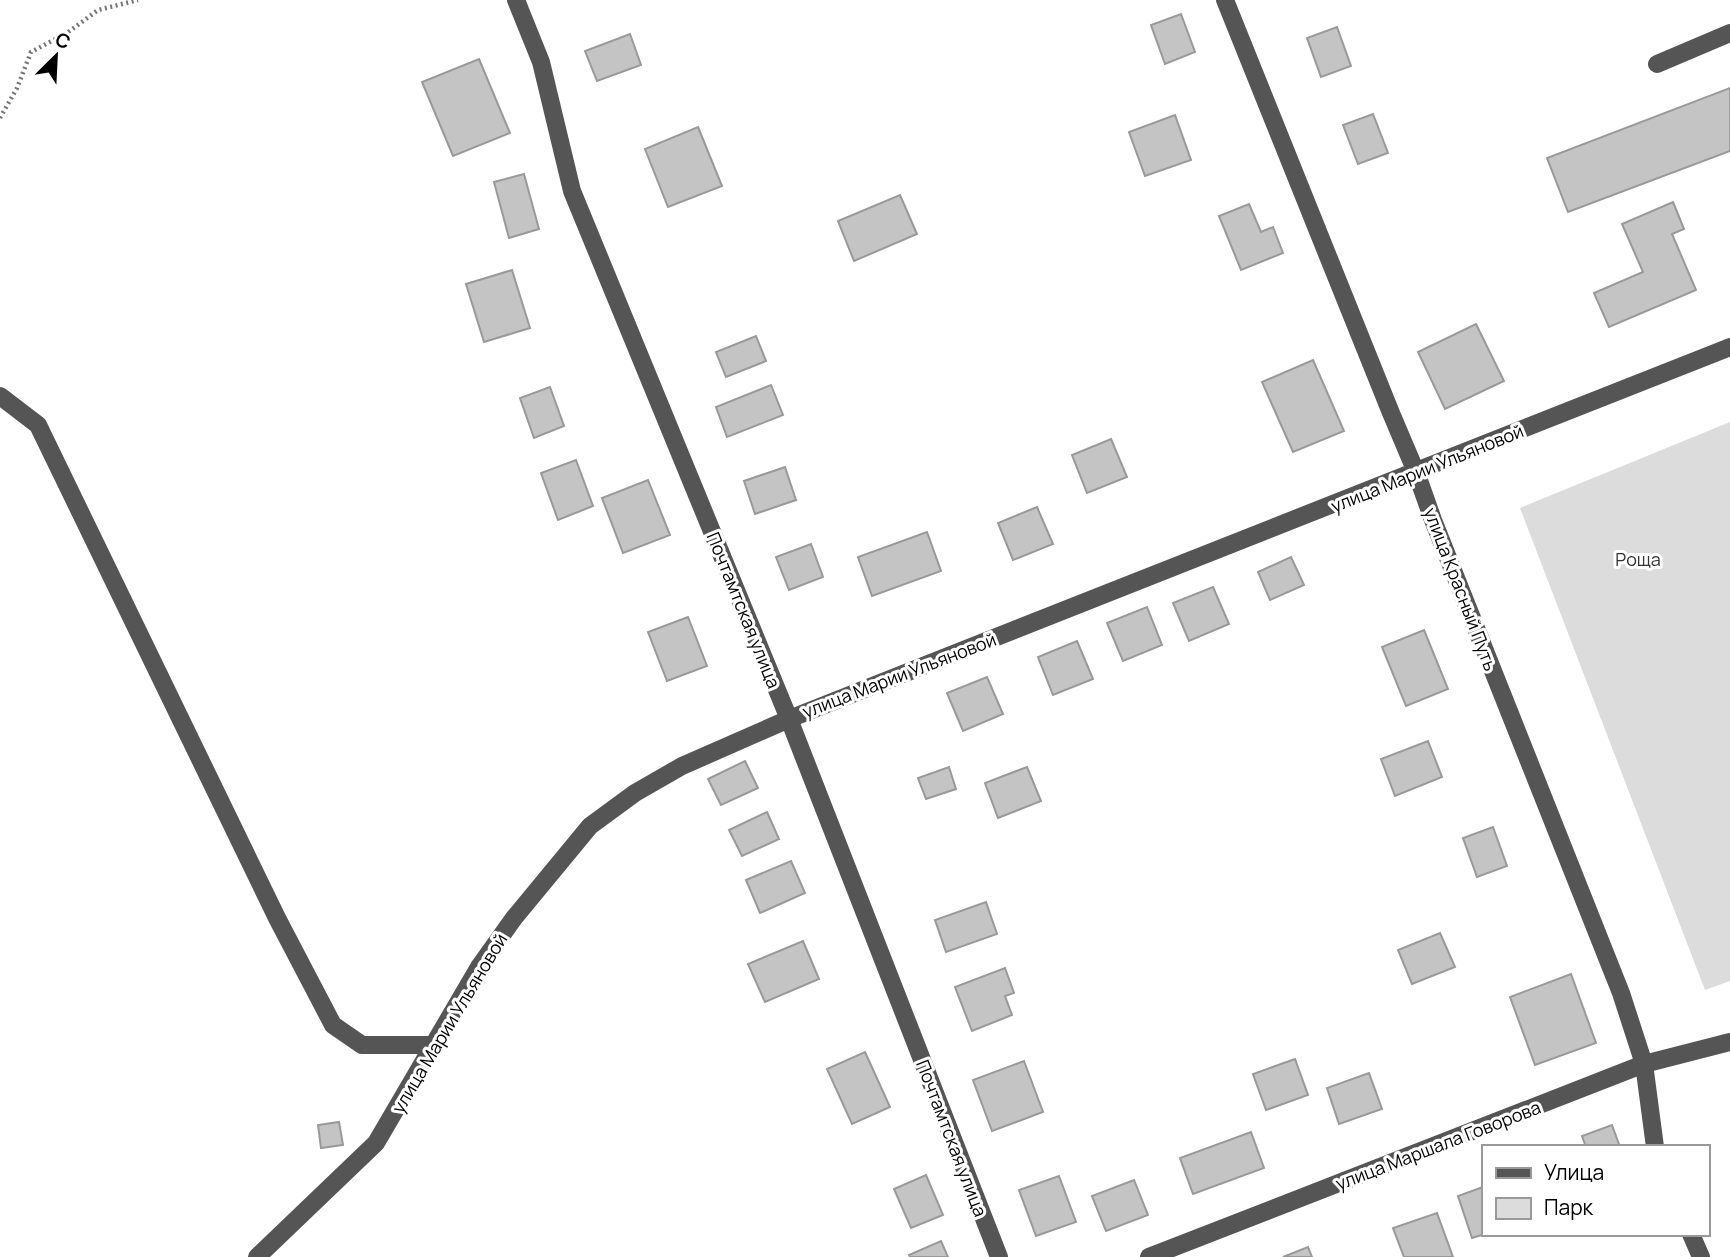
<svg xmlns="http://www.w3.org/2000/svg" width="1730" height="1257" font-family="Manrope,sans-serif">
  <rect width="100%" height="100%" fill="#fff"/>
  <polygon fill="#dcdcdc" points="1730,422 1730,981 1705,990 1520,508"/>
  <g fill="#c4c4c4" stroke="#999" stroke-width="2">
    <polygon points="1181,14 1195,52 1165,64 1151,25"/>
    <polygon points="1337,27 1351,66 1321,77 1307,38"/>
    <polygon points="630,34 641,65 597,81 585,51"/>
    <polygon points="479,59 510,133 453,156 422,82"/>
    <polygon points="1730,88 1730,151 1568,212 1547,158"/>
    <polygon points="1373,114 1388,153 1358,164 1343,125"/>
    <polygon points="1175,115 1191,160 1145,176 1129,132"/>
    <polygon points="698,127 722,186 668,207 645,149"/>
    <polygon points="524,174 539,229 509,238 494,182"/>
    <polygon points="900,195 917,234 854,261 838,221"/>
    <polygon points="1673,202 1684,229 1672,234 1696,290 1609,327 1594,293 1643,272 1622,224"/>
    <polygon points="1249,204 1261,232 1273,227 1283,253 1241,270 1219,216"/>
    <polygon points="512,270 530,328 484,342 466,284"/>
    <polygon points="1476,324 1504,381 1445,409 1418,352"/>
    <polygon points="756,336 766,361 726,377 716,352"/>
    <polygon points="1313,360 1344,431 1293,452 1262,382"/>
    <polygon points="771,385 783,415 727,437 716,407"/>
    <polygon points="550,387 564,426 534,438 520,398"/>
    <polygon points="1111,439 1127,477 1087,493 1072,455"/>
    <polygon points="576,460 593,506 558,520 541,473"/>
    <polygon points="785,467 796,500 755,514 744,481"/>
    <polygon points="648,480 670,535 623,553 602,498"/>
    <polygon points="1037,507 1053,544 1013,560 998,523"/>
    <polygon points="927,532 941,571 872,596 858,557"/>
    <polygon points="811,544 823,577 789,590 776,557"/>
    <polygon points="1291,557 1304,585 1270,600 1258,572"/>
    <polygon points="1213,587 1229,624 1189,641 1173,603"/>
    <polygon points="1147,607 1162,645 1123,661 1107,623"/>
    <polygon points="688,617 707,666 667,681 648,632"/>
    <polygon points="1424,630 1448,689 1406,706 1382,647"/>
    <polygon points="1077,641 1093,679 1053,695 1038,657"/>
    <polygon points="987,677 1003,714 963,731 947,693"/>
    <polygon points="1428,741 1442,777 1395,796 1381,759"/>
    <polygon points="745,761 758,788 721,805 708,779"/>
    <polygon points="949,767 956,789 926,799 918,778"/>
    <polygon points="1027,767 1041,801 998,818 985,783"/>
    <polygon points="767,812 779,839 742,856 729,830"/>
    <polygon points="1493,827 1507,866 1477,877 1463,838"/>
    <polygon points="791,861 805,893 760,913 746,880"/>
    <polygon points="986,902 997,934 946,952 935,920"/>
    <polygon points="1440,933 1455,967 1412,984 1398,950"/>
    <polygon points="803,941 819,979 765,1002 748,964"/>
    <polygon points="1005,968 1014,993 1005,996 1012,1015 972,1031 955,987"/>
    <polygon points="1571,974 1596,1043 1535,1065 1510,997"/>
    <polygon points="865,1052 890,1107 852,1124 827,1069"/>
    <polygon points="1295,1059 1308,1095 1266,1110 1253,1074"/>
    <polygon points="1024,1061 1043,1112 992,1131 973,1080"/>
    <polygon points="1369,1073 1382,1109 1339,1124 1327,1088"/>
    <polygon points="339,1122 343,1145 321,1148 318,1125"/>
    <polygon points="1612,1125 1620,1147 1586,1147 1582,1136"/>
    <polygon points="1251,1132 1264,1168 1193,1194 1180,1158"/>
    <polygon points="926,1175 943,1215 911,1228 894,1189"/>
    <polygon points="1059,1176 1076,1222 1036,1236 1019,1190"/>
    <polygon points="1134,1180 1148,1215 1106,1231 1092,1196"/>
    <polygon points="1483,1187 1483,1234 1485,1234 1472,1238 1458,1196"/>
    <polygon points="1437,1213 1453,1257 1404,1257 1393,1228"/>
    <polygon points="941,1241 948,1257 910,1257 909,1255"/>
    <polygon points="1308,1247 1312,1257 1283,1257"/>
  </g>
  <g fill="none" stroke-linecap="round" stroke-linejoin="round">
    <polyline stroke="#777" stroke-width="4.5" stroke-dasharray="2 3.5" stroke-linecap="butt" points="0,118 17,88 31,52 67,33 98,10 138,0"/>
    <g stroke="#555" stroke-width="18">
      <polyline points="516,0 541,62 572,191 789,719 999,1257"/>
      <polyline points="1225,0 1391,413 1416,472 1433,520 1621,993 1644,1064 1655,1147"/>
      <polyline points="1657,64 1730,33"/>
      <polyline points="0,396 38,425 277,918 333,1025 362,1045 435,1045"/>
      <polyline points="1691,1234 1701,1257"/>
      <polyline points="257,1257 376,1143 479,967 514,918 590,826 635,793 682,766 789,719 1730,347"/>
      <polyline points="1149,1257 1644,1064 1730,1042"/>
    </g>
  </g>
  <g text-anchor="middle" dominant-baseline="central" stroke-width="6" stroke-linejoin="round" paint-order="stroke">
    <g font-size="18" fill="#000" stroke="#fff">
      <text transform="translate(1427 468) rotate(-22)">улица Марии Ульяновой</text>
      <text transform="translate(1461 589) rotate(69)">улица Красный Путь</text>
      <text transform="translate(744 610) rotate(68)">Почтамтская улица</text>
      <text transform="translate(899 675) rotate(-21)">улица Марии Ульяновой</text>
      <text transform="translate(449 1023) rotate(-59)">улица Марии Ульяновой</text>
      <text transform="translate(952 1138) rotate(69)">Почтамтская улица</text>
      <text transform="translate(1438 1145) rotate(-21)">улица Маршала Говорова</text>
    </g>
    <g font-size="18" fill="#333" stroke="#fff">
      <text x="1638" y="559">Роща</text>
    </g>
  </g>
  <rect x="1482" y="1145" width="228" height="91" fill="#ffffff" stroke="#999999" stroke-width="2"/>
  <rect x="1496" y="1168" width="35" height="10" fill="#555555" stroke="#999999" stroke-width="2"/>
  <text x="1544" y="1180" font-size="21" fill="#000000">Улица</text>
  <rect x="1496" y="1198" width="35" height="21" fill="#dcdcdc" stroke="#999999" stroke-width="2"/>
  <text x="1544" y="1215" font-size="21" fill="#000000">Парк</text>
  <g transform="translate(56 56) rotate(24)" stroke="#ffffff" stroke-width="5" paint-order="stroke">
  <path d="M0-5L12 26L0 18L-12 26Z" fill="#000000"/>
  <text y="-10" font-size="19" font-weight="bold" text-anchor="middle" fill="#000000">С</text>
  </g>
</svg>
